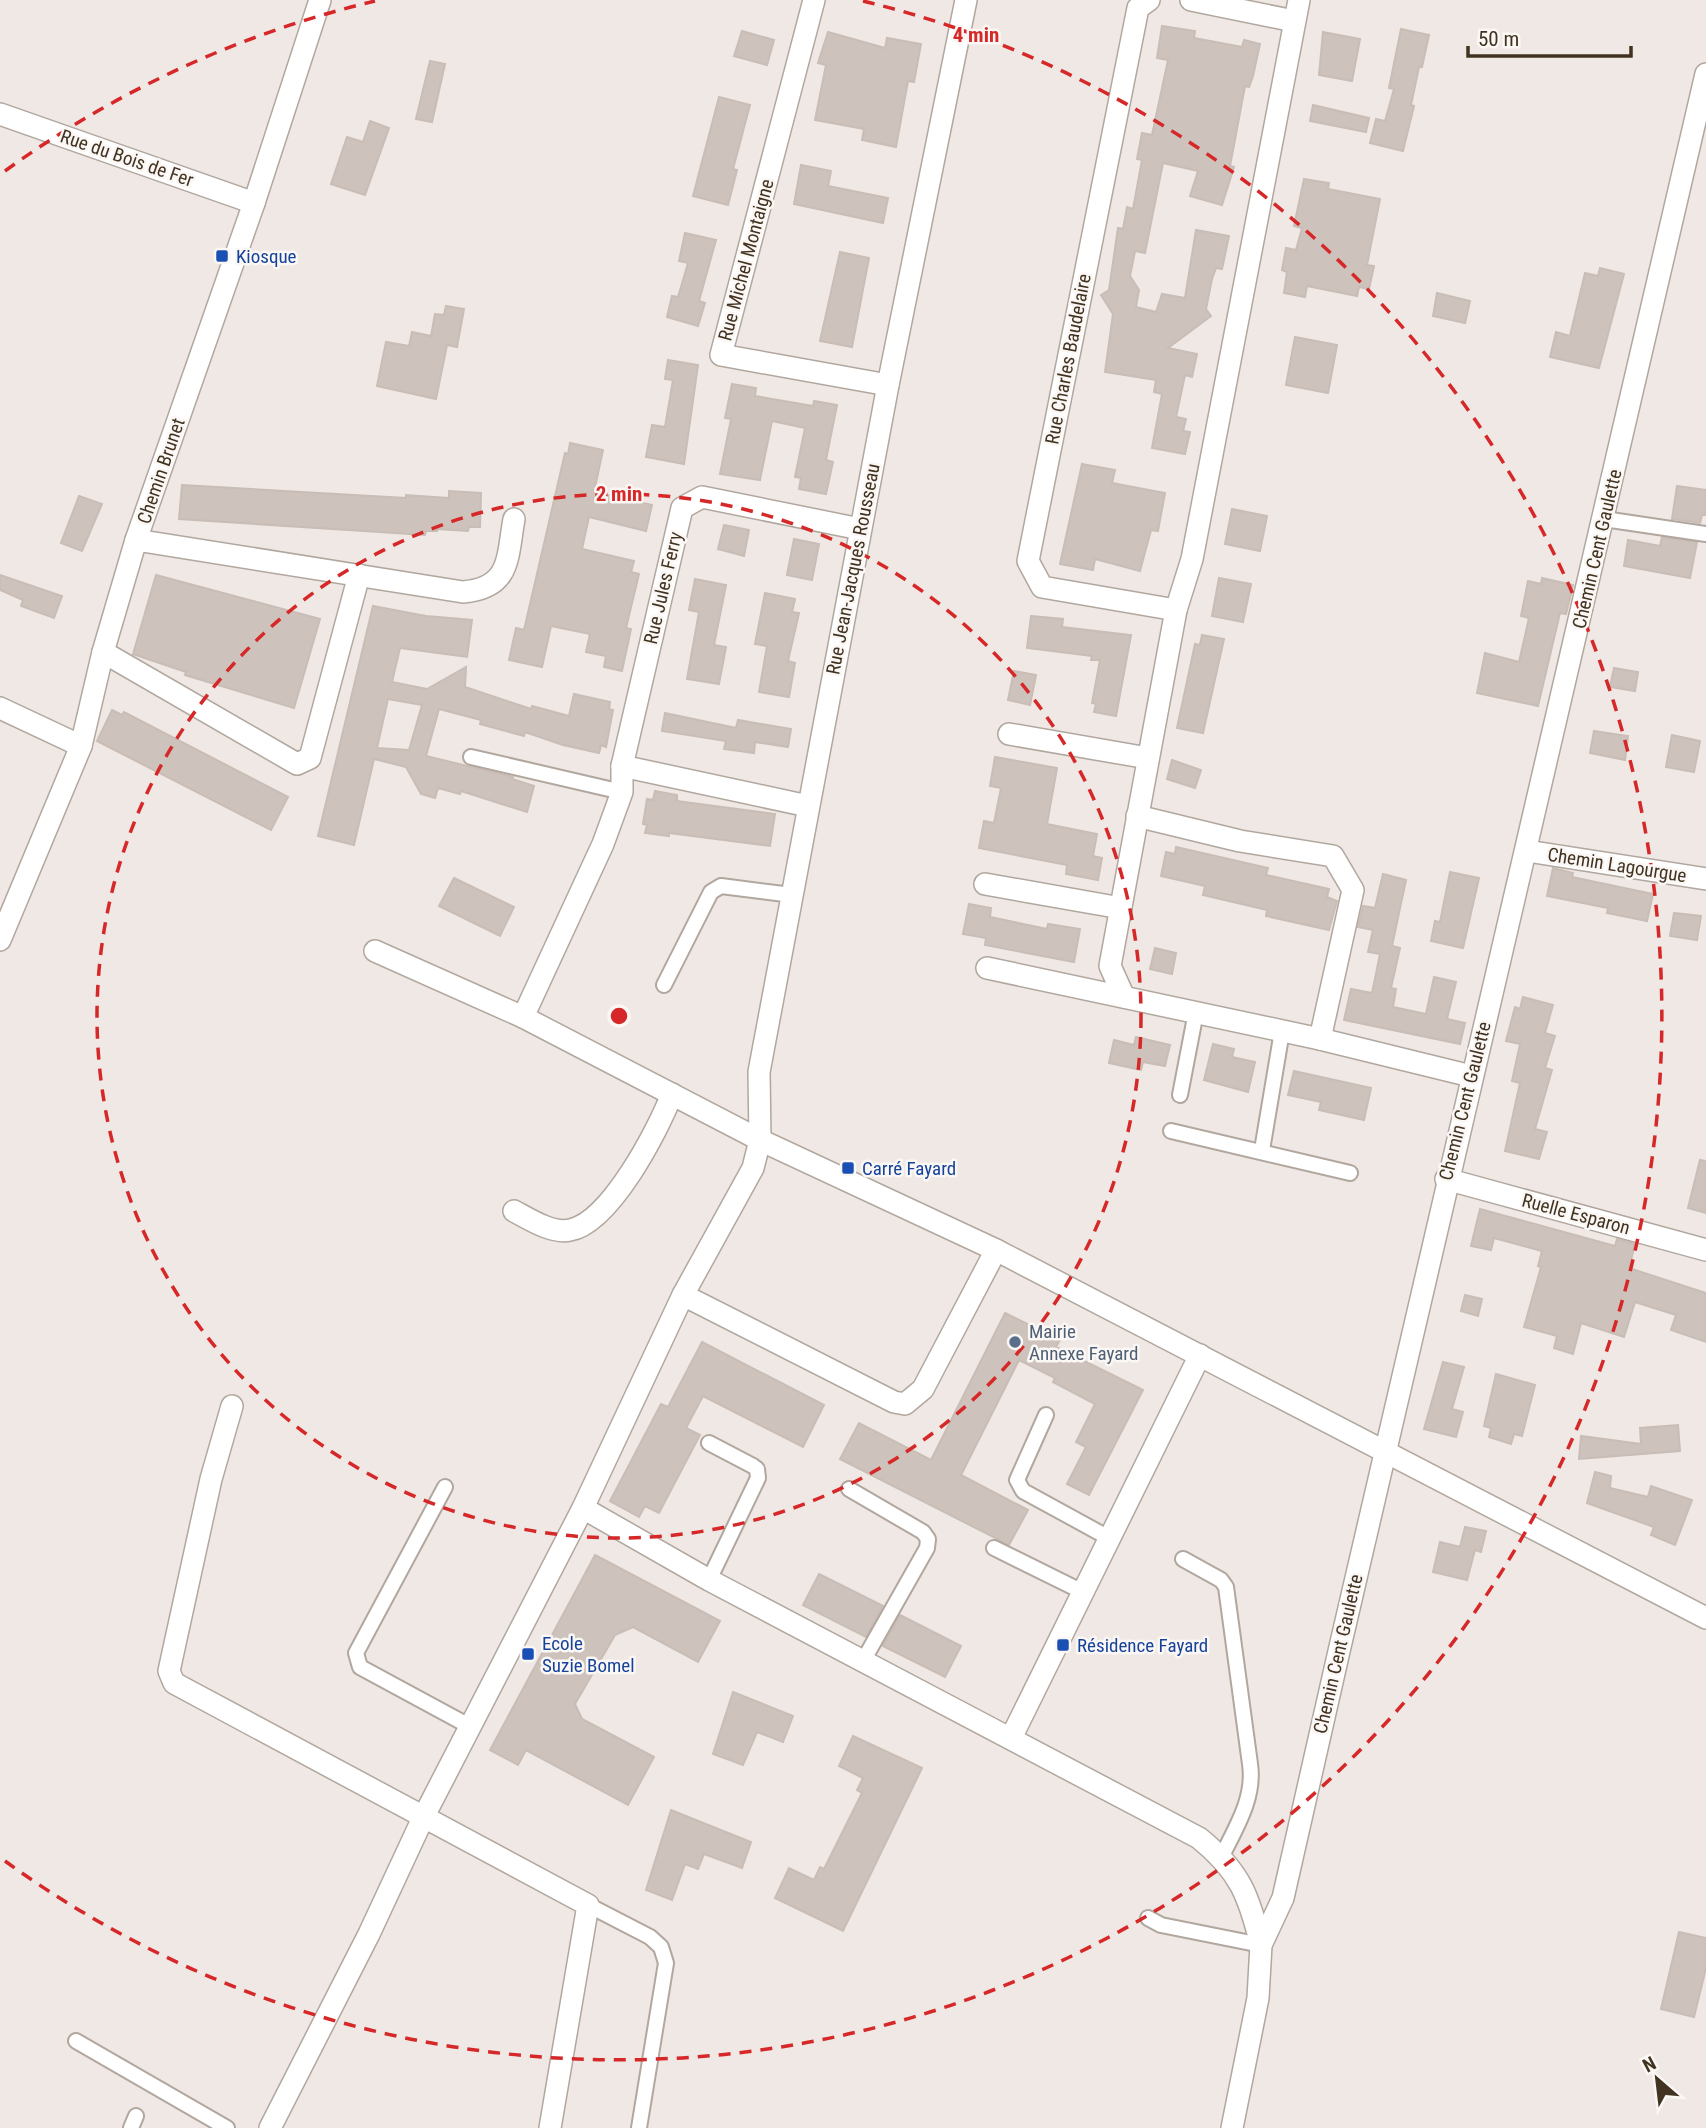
<svg xmlns="http://www.w3.org/2000/svg" width="1706" height="2128" font-family="'Roboto Condensed',sans-serif">
  <rect width="100%" height="100%" fill="#efe8e4"/>
  <g fill="#cdc3bc" stroke="#c9bdb6" stroke-width="2" fill-rule="evenodd">
    <polygon points="1162,26 1195,31 1194,38 1242,47 1244,40 1260,44 1253,76 1249,87 1245,86 1230,166 1234,167 1222,205 1190,196 1198,171 1163,163 1145,253 1135,251 1130,276 1139,290 1136,307 1156,312 1162,294 1185,298 1196,230 1229,236 1222,269 1216,268 1212,279 1206,309 1211,316 1168,348 1197,354 1192,377 1185,375 1176,417 1186,419 1183,431 1190,432 1185,454 1152,448 1162,394 1154,392 1156,380 1105,372 1113,314 1101,295 1109,290 1118,228 1123,229 1127,207 1133,209 1142,160 1137,159 1142,133 1152,135 1168,60 1157,58"/>
    <polygon points="1401,29 1429,35 1422,67 1419,67 1411,105 1414,106 1403,151 1370,143 1376,119 1385,121 1394,89 1389,88"/>
    <polygon points="742,31 774,40 767,65 734,56"/>
    <polygon points="828,32 885,48 887,38 921,44 914,82 908,81 896,147 862,140 864,129 815,120 826,65 818,63"/>
    <polygon points="1323,32 1360,39 1352,81 1319,75"/>
    <polygon points="430,61 445,64 432,122 416,119"/>
    <polygon points="719,97 750,105 733,169 737,170 728,205 693,196"/>
    <polygon points="1313,105 1369,118 1366,132 1310,121"/>
    <polygon points="370,121 389,128 365,195 331,184 347,137 363,142"/>
    <polygon points="801,165 831,171 828,186 888,198 883,223 794,204"/>
    <polygon points="1304,179 1329,183 1328,189 1380,199 1367,265 1374,266 1369,289 1359,287 1357,296 1307,286 1305,297 1284,293 1287,272 1282,270 1286,248 1296,250 1302,228 1294,226"/>
    <polygon points="685,233 716,240 699,301 705,303 698,326 667,317 672,296 678,297 688,263 679,261"/>
    <polygon points="840,252 869,258 852,347 820,341"/>
    <polygon points="1600,268 1624,274 1599,368 1550,357 1556,332 1570,336 1585,273 1598,276"/>
    <polygon points="1437,293 1470,301 1465,323 1433,316"/>
    <polygon points="446,306 464,309 457,347 447,345 436,399 377,386 386,342 409,346 412,332 431,336 435,314 444,315"/>
    <polygon points="1295,337 1337,345 1328,393 1286,385"/>
    <polygon points="668,360 698,365 684,464 646,457 652,425 665,427 673,380 665,379"/>
    <polygon points="732,384 756,388 755,396 813,406 814,401 837,405 826,460 833,462 826,494 799,489 801,478 795,477 805,428 772,421 760,480 720,474 731,419 725,418"/>
    <polygon points="570,443 603,450 594,492 652,505 646,531 589,517 582,549 634,561 631,572 639,574 626,628 631,629 622,671 604,667 606,656 586,652 590,634 551,626 542,667 509,660 516,628 524,630 565,453 568,454"/>
    <polygon points="1082,464 1115,470 1112,483 1165,493 1158,531 1151,530 1140,571 1095,559 1093,570 1060,564"/>
    <polygon points="182,485 406,498 406,495 449,498 449,491 481,493 480,527 469,527 468,531 437,529 437,531 426,531 425,535 179,519"/>
    <polygon points="1677,486 1706,490 1706,515 1702,515 1700,523 1672,519"/>
    <polygon points="79,496 102,504 82,551 61,543"/>
    <polygon points="1232,509 1267,516 1260,551 1225,544"/>
    <polygon points="724,525 749,530 744,556 718,549"/>
    <polygon points="1662,537 1697,542 1690,578 1624,566 1628,540 1660,546"/>
    <polygon points="794,539 819,544 812,580 787,575"/>
    <polygon points="0,575 62,596 54,618 21,606 23,600 0,590"/>
    <polygon points="156,575 320,619 294,708 185,675 186,672 133,654"/>
    <polygon points="1219,578 1251,584 1243,622 1212,616"/>
    <polygon points="1542,578 1573,585 1566,614 1560,613 1538,706 1477,693 1485,653 1519,662 1529,618 1521,616 1528,581 1541,584"/>
    <polygon points="695,579 726,585 714,645 726,647 719,684 687,679 699,612 689,610"/>
    <polygon points="765,593 795,599 792,612 799,613 788,661 795,663 789,697 759,692 767,646 755,644"/>
    <path d="M373 606 426 616 472 620 467 657 400 648 392 682 427 689 466 667 465 687 531 709 532 706 569 716 574 694 610 702 609 709 613 710 606 747 601 745 599 753 563 745 525 732 524 736 480 724 481 720 439 709 426 756 513 777 512 779 534 786 527 812 461 791 460 794 438 788 435 798 421 794 406 767 374 759 354 845 318 836ZM388 699 422 705 409 750 377 748Z"/>
    <polygon points="1031,616 1063,619 1062,627 1131,635 1116,716 1094,712 1096,704 1092,703 1100,660 1091,660 1092,656 1027,648"/>
    <polygon points="1202,635 1224,639 1203,733 1177,728 1195,644 1200,645"/>
    <polygon points="1614,668 1638,672 1635,691 1610,687"/>
    <polygon points="1014,671 1036,675 1030,705 1008,700"/>
    <polygon points="112,710 122,715 124,712 288,797 271,830 97,741"/>
    <polygon points="665,713 736,728 738,720 791,729 788,747 755,742 754,753 724,749 726,741 662,731"/>
    <polygon points="1594,731 1628,736 1625,760 1590,753"/>
    <polygon points="1672,735 1700,741 1694,772 1666,767"/>
    <polygon points="995,757 1057,768 1047,824 1097,834 1093,856 1102,858 1098,880 1066,874 1067,865 979,848 984,821 994,823 1001,788 990,786"/>
    <polygon points="1172,760 1201,770 1195,788 1167,779"/>
    <polygon points="655,791 677,795 677,801 775,814 770,846 669,833 669,836 645,833 647,825 643,824 647,799 653,800"/>
    <polygon points="1176,847 1268,868 1266,875 1329,889 1327,897 1337,901 1329,930 1266,916 1267,910 1203,895 1205,886 1161,876 1166,852 1175,854"/>
    <polygon points="1553,868 1573,873 1572,877 1653,894 1647,921 1607,913 1608,908 1547,896"/>
    <polygon points="1450,872 1479,878 1463,948 1431,941 1435,921 1440,922"/>
    <polygon points="1383,874 1406,880 1392,946 1400,948 1391,988 1396,989 1393,1007 1426,1014 1434,977 1456,982 1447,1019 1465,1023 1460,1044 1344,1020 1351,989 1372,993 1380,954 1368,952 1373,930 1358,927 1363,906 1375,908"/>
    <polygon points="454,878 514,907 500,936 439,906"/>
    <polygon points="969,904 991,908 990,917 1047,929 1048,924 1080,929 1074,962 985,945 986,938 963,934"/>
    <polygon points="1674,913 1701,916 1697,940 1670,936"/>
    <polygon points="1155,948 1176,953 1172,974 1150,969"/>
    <polygon points="1523,997 1553,1005 1545,1033 1555,1036 1545,1068 1552,1070 1535,1129 1547,1132 1539,1159 1505,1151 1520,1083 1512,1081 1520,1044 1506,1041 1515,1007 1520,1009"/>
    <polygon points="1136,1037 1170,1045 1165,1066 1143,1062 1141,1070 1109,1063 1114,1040 1134,1045"/>
    <polygon points="1213,1044 1234,1049 1232,1057 1255,1062 1248,1092 1204,1080"/>
    <polygon points="1294,1071 1371,1088 1364,1120 1319,1110 1321,1102 1288,1095"/>
    <polygon points="1700,1160 1706,1161 1706,1213 1688,1208"/>
    <polygon points="1480,1209 1615,1246 1617,1239 1635,1244 1629,1268 1706,1293 1706,1342 1671,1330 1676,1315 1635,1302 1624,1337 1581,1323 1573,1354 1554,1348 1557,1336 1524,1327 1541,1267 1538,1266 1542,1251 1494,1238 1491,1250 1471,1246"/>
    <polygon points="1465,1295 1482,1299 1478,1316 1461,1311"/>
    <polygon points="1005,1313 1060,1340 1056,1347 1143,1390 1089,1495 1067,1484 1086,1447 1076,1442 1095,1404 1053,1382 1055,1378 1019,1360 961,1475 1028,1510 1009,1545 840,1459 859,1423 931,1460"/>
    <polygon points="702,1342 824,1405 803,1447 703,1396 686,1428 700,1435 659,1513 645,1506 639,1517 610,1501 661,1404 668,1407"/>
    <polygon points="1443,1362 1464,1367 1452,1409 1463,1412 1456,1437 1424,1429"/>
    <polygon points="1496,1374 1535,1385 1522,1436 1514,1434 1511,1444 1489,1437 1491,1428 1484,1426"/>
    <polygon points="1678,1425 1680,1451 1579,1459 1581,1436 1641,1444 1640,1428"/>
    <polygon points="1595,1472 1611,1476 1610,1488 1648,1497 1651,1486 1692,1500 1675,1545 1651,1535 1654,1527 1587,1503"/>
    <polygon points="1465,1527 1486,1531 1481,1552 1475,1550 1467,1580 1433,1572 1440,1542 1460,1547"/>
    <polygon points="595,1555 720,1621 698,1662 633,1627 615,1635 575,1704 582,1719 654,1757 628,1805 526,1750 518,1765 490,1750"/>
    <polygon points="819,1574 883,1606 866,1637 803,1605"/>
    <polygon points="900,1615 961,1646 945,1677 883,1646"/>
    <polygon points="733,1692 793,1716 783,1742 757,1732 743,1765 713,1754"/>
    <polygon points="853,1736 922,1768 843,1931 775,1898 789,1868 814,1880 820,1867 824,1869 862,1793 857,1790 863,1778 839,1766"/>
    <polygon points="671,1810 751,1842 742,1868 704,1854 698,1869 685,1864 672,1900 646,1890"/>
    <polygon points="1679,1932 1706,1938 1706,1968 1694,2017 1661,2009"/>
  </g>
  <g fill="none" stroke-linecap="round" stroke-linejoin="round">
    <defs>
      <g id="service">
        <polyline points="1604,519 1706,534"/>
        <polyline points="471,757 622,792"/>
        <polyline points="664,985 711,892 721,886 792,895"/>
        <polyline points="1180,1095 1196,1012"/>
        <polyline points="1171,1131 1350,1173"/>
        <polyline points="1262,1150 1282,1031"/>
        <polyline points="1046,1415 1017,1480 1023,1491 1109,1538"/>
        <polyline points="709,1443 753,1466 757,1469 758,1478 709,1580"/>
        <polyline points="445,1487 356,1653 360,1667 471,1727"/>
        <polyline points="849,1489 923,1532 928,1539 927,1548 863,1661"/>
        <polyline points="994,1548 1083,1592"/>
        <path d="M1183 1559 1221 1580 1226 1587 1250 1764C1255 1798 1236 1827 1222 1856"/>
        <polyline points="588,1905 650,1937 661,1947 666,1963 639,2128"/>
        <polyline points="1148,1918 1161,1925 1261,1945"/>
        <polyline points="76,2041 227,2128"/>
        <polyline points="131,2128 136,2116"/>
      </g>
      <g id="minor">
        <polyline points="814,0 721,355 888,385"/>
        <polyline points="1149,0 1138,8 1028,561 1042,587 1176,610"/>
        <polyline points="1191,0 1294,21"/>
        <polyline points="0,114 254,203"/>
        <path d="M136 540 463 592C511 588 507 558 514 519"/>
        <polyline points="103,652 297,764 310,758 359,575"/>
        <polyline points="0,708 81,746"/>
        <polyline points="1009,734 1148,758"/>
        <polyline points="808,806 622,766 682,508 702,497 860,529"/>
        <polyline points="1137,816 1240,841 1333,856 1353,890 1320,1039"/>
        <polyline points="1527,851 1706,879"/>
        <polyline points="985,884 1121,908"/>
        <polyline points="0,940 81,746 103,652 136,540 254,203 320,0"/>
        <polyline points="375,951 523,1017 760,1140 996,1250 1706,1618"/>
        <polyline points="987,968 1320,1039 1471,1076"/>
        <polyline points="1124,997 1110,966 1176,610 1192,559 1299,0"/>
        <polyline points="523,1017 603,844 622,792 622,766"/>
        <polyline points="1446,1179 1706,1250"/>
        <path d="M514 1211C529 1219 552 1234 570 1230 610 1223 658 1130 672 1094"/>
        <polyline points="683,1295 894,1402 905,1404 923,1389 996,1250"/>
        <polyline points="232,1406 211,1479 169,1671 174,1683 588,1905 550,2128"/>
        <path d="M583 1508 709 1580 1199 1838C1240 1871 1249 1896 1261 1945"/>
        <polyline points="1011,1738 1200,1355"/>
        <polyline points="270,2128 369,1934 423,1818 583,1508 683,1295 753,1168 760,1140 759,1072 888,385 966,0"/>
        <path d="M1232 2128 1258 1998 1261 1945 1283 1898C1420 1289 1566 682 1706 74"/>
      </g>
    </defs>
    <use href="#service" stroke="#b1a79e" stroke-width="18"/>
    <use href="#minor" stroke="#b1a79e" stroke-width="24"/>
    <use href="#service" stroke="#fff" stroke-width="14"/>
    <use href="#minor" stroke="#fff" stroke-width="21"/>
  </g>
  <g fill="none" stroke="#d62828" stroke-width="3.5" stroke-dasharray="12 9">
    <circle cx="619" cy="1016" r="522"/>
    <path d="M5 171A1044 1044 0 0 1 375 1M863 1A1044 1044 0 1 1 5 1861"/>
  </g>
  <g fill="#1a4fb4" stroke="#faf7f5" stroke-width="2.5">
    <rect x="215" y="249" width="14" height="14" rx="3.5"/>
    <rect x="841" y="1161" width="14" height="14" rx="3.5"/>
    <rect x="1056" y="1638" width="14" height="14" rx="3.5"/>
    <rect x="521" y="1647" width="14" height="14" rx="3.5"/>
  </g>
  <circle fill="#5c6f8a" stroke="#faf7f5" stroke-width="2.5" cx="1015" cy="1342" r="7"/>
  <g text-anchor="middle" dominant-baseline="central" stroke-width="5" stroke-linejoin="round" paint-order="stroke">
    <g font-size="19" fill="#423321" stroke="#faf7f5">
      <text transform="translate(127 158) rotate(19)">Rue du Bois de Fer</text>
      <text transform="translate(746 260) rotate(-75)">Rue Michel Montaigne</text>
      <text transform="translate(1068 359) rotate(-79)">Rue Charles Baudelaire</text>
      <text transform="translate(161 471) rotate(-71)">Chemin Brunet</text>
      <text transform="translate(1597 549) rotate(-77)">Chemin Cent Gaulette</text>
      <text transform="translate(853 569) rotate(-79)">Rue Jean-Jacques Rousseau</text>
      <text transform="translate(663 588) rotate(-77)">Rue Jules Ferry</text>
      <text transform="translate(1617 865) rotate(9)">Chemin Lagourgue</text>
      <text transform="translate(1465 1101) rotate(-76)">Chemin Cent Gaulette</text>
      <text transform="translate(1576 1214) rotate(15)">Ruelle Esparon</text>
      <text transform="translate(1338 1654) rotate(-77)">Chemin Cent Gaulette</text>
    </g>
    <g font-size="19" fill="#164399" stroke="#faf7f5" text-anchor="start">
      <text x="236" y="256">Kiosque</text>
      <text x="862" y="1168">Carré Fayard</text>
      <text x="542" y="1643">Ecole<tspan x="542" dy="22">Suzie Bomel</tspan></text>
      <text x="1077" y="1645">Résidence Fayard</text>
    </g>
    <g font-size="19" fill="#4e5e75" stroke="#faf7f5" text-anchor="start">
      <text x="1029" y="1331">Mairie<tspan x="1029" dy="22">Annexe Fayard</tspan></text>
    </g>
  </g>
  <circle cx="619" cy="1016" r="10" fill="#d62828" stroke="#faf7f5" stroke-width="3.5"/>
  <g font-size="21" text-anchor="middle" font-weight="bold" fill="#d62828" stroke="#faf7f5" stroke-width="5" stroke-linejoin="round" paint-order="stroke">
    <text x="976" y="42">4 min</text>
    <text x="619" y="501">2 min</text>
  </g>
  <g transform="translate(1657 2079) rotate(332)" stroke="#faf7f5" stroke-width="5" paint-order="stroke">
  <path d="M0-5L12 26L0 18L-12 26Z" fill="#423321"/>
  <text y="-10" font-size="19" font-weight="bold" text-anchor="middle" fill="#423321">N</text>
  </g>
  <path d="M1468 46v10h163v-10" fill="none" stroke="#423321" stroke-width="3.5"/>
  <text x="1478" y="46" font-size="21" fill="#423321" stroke="#faf7f5" stroke-width="5" paint-order="stroke">50 m</text>
</svg>
